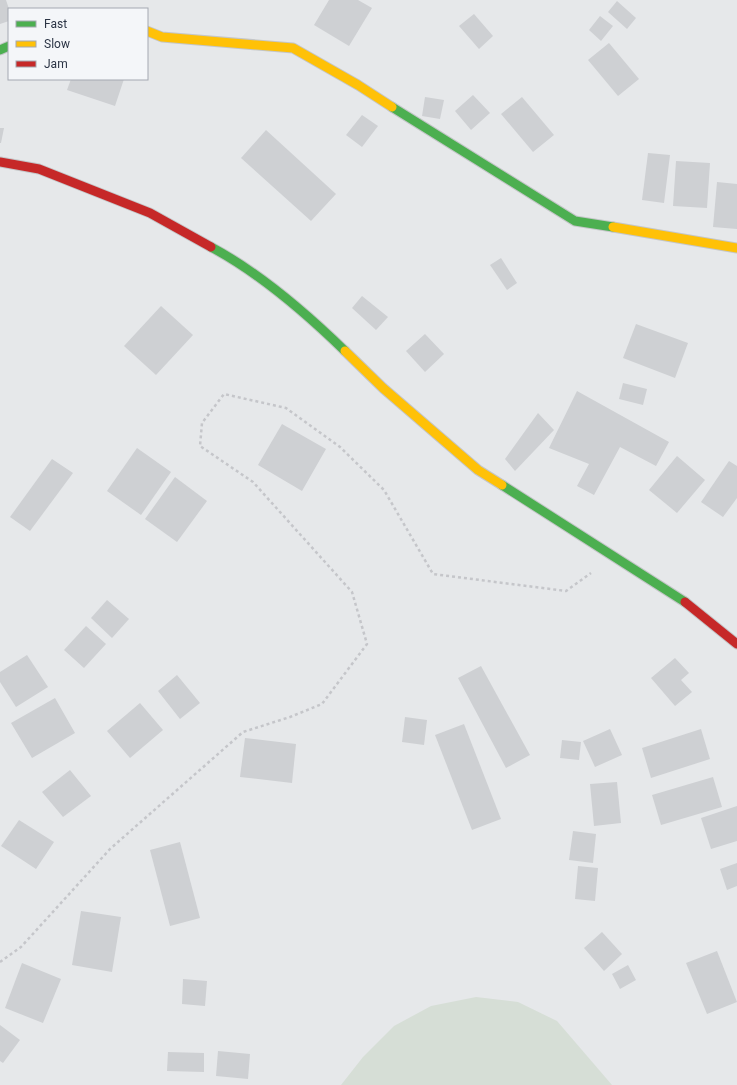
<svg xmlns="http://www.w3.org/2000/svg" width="737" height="1085" font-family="Roboto,sans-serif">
  <rect width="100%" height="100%" fill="#e6e8ea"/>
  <polygon fill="#d6ded6" points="476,997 518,1002 557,1021 612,1085 341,1085 363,1057 394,1026 431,1006"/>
  <g fill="#ced0d3">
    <polygon points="0,0 6,0 9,9 9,21 0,24"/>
    <polygon points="329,0 358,0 372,8 349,46 314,25"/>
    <polygon points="617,1 636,18 627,29 608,12"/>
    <polygon points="474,14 493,36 479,49 459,26"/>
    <polygon points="600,16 613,26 601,41 589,30"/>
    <polygon points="609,43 639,79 618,96 588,60"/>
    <polygon points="71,79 124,79 115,106 67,90"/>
    <polygon points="473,95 490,113 471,130 455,111"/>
    <polygon points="425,97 444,100 440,119 422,116"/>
    <polygon points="522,97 554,135 533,152 501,114"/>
    <polygon points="362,115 378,126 362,147 346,135"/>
    <polygon points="0,128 4,128 1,143 0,143"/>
    <polygon points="266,130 336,194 311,221 241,158"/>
    <polygon points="648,153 670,155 664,203 642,200"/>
    <polygon points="676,161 710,163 707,208 673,206"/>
    <polygon points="717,182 737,184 737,229 713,227"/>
    <polygon points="501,258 517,283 507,290 490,265"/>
    <polygon points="362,296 388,317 376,330 352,308"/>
    <polygon points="161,306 193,335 156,375 124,346"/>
    <polygon points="636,324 688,343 675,378 623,358"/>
    <polygon points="425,334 444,354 425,372 406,351"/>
    <polygon points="623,383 647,389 643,405 619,399"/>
    <polygon points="577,391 669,442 656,466 620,447 594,495 577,486 589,464 549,448"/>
    <polygon points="538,413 554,430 515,471 505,459"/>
    <polygon points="282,424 326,449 302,491 258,465"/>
    <polygon points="137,448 171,472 141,515 107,491"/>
    <polygon points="677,456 705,480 677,513 649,490"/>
    <polygon points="52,459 73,473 30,531 10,517"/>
    <polygon points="729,461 737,466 737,498 723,517 701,502"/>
    <polygon points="175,477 207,501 177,542 145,519"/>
    <polygon points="107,600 129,619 112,638 91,618"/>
    <polygon points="86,626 106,644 84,668 64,650"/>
    <polygon points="27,655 48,687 16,707 0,682 0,672"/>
    <polygon points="675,658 689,673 681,680 692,692 675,706 651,678"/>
    <polygon points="481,666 530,755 506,768 458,678"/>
    <polygon points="177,675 200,703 180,719 158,691"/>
    <polygon points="55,698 75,733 32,758 11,723"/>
    <polygon points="140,703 163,730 130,758 107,731"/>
    <polygon points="405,717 427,720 424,745 402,742"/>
    <polygon points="464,724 501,819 472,830 435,735"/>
    <polygon points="610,729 622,755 595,767 583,741"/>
    <polygon points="701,729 710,759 651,778 642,748"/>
    <polygon points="245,738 296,744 292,783 240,777"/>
    <polygon points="562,740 581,742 579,760 560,758"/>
    <polygon points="70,770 91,796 63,817 42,792"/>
    <polygon points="713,777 722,807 661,825 652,795"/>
    <polygon points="617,782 621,823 594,826 590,784"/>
    <polygon points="737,806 737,841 711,849 701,818"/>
    <polygon points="19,820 54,842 36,869 1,846"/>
    <polygon points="573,831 596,834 593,863 569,860"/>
    <polygon points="180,842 200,918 170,926 150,850"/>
    <polygon points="737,863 737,886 727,890 720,869"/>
    <polygon points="578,866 598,868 595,901 575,899"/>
    <polygon points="81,911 121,917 112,972 72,965"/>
    <polygon points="602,932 622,954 604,971 584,948"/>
    <polygon points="717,951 737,1002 707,1014 686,963"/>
    <polygon points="22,963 61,979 43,1023 5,1008"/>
    <polygon points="628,965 636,980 620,989 612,974"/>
    <polygon points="183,979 207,981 205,1006 182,1004"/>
    <polygon points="0,1025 20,1040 3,1063 0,1061"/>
    <polygon points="218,1051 250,1054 248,1079 216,1076"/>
    <polygon points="168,1052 204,1053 204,1072 167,1071"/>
  </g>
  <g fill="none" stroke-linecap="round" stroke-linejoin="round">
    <defs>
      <g id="fast">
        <polyline points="0,50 9,46"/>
        <polyline points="392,107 575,221 613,227"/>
        <path d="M211 247C258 272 307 314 345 351"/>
        <polyline points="502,485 685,602"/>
      </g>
      <g id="slow">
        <polyline points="147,31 162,37 293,48 358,85 392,107"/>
        <polyline points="613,227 737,248"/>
        <polyline points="345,351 383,388 478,470 502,485"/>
      </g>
      <g id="jam">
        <polyline points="0,162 39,169 150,213 211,247"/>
        <polyline points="685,602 737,644"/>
      </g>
    </defs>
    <use href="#fast" stroke="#c4c6c8" stroke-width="11"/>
    <use href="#slow" stroke="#c4c6c8" stroke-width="11"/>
    <use href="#jam" stroke="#c4c6c8" stroke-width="11"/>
    <polyline stroke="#c5c6ca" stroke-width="2.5" stroke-dasharray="3 3" stroke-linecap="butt" points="0,962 21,947 110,849 243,732 290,717 322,704 367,644 352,592 253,482 200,446 202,423 224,394 286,408 340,447 384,490 433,574 566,591 591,573"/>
    <use href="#fast" stroke="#4caf50" stroke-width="9"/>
    <use href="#slow" stroke="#ffc107" stroke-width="9"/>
    <use href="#jam" stroke="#c62828" stroke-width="9"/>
  </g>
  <rect x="8" y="8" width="140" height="72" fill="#f4f6f9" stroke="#a4a8b1"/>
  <rect x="16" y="21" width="20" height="6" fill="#4caf50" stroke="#a4a8b1"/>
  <text x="44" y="28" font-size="12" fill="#2b3445">Fast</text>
  <rect x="16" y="41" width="20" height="6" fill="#ffc107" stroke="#a4a8b1"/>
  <text x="44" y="48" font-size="12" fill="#2b3445">Slow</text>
  <rect x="16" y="61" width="20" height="6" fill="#c62828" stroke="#a4a8b1"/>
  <text x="44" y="68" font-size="12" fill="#2b3445">Jam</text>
</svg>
